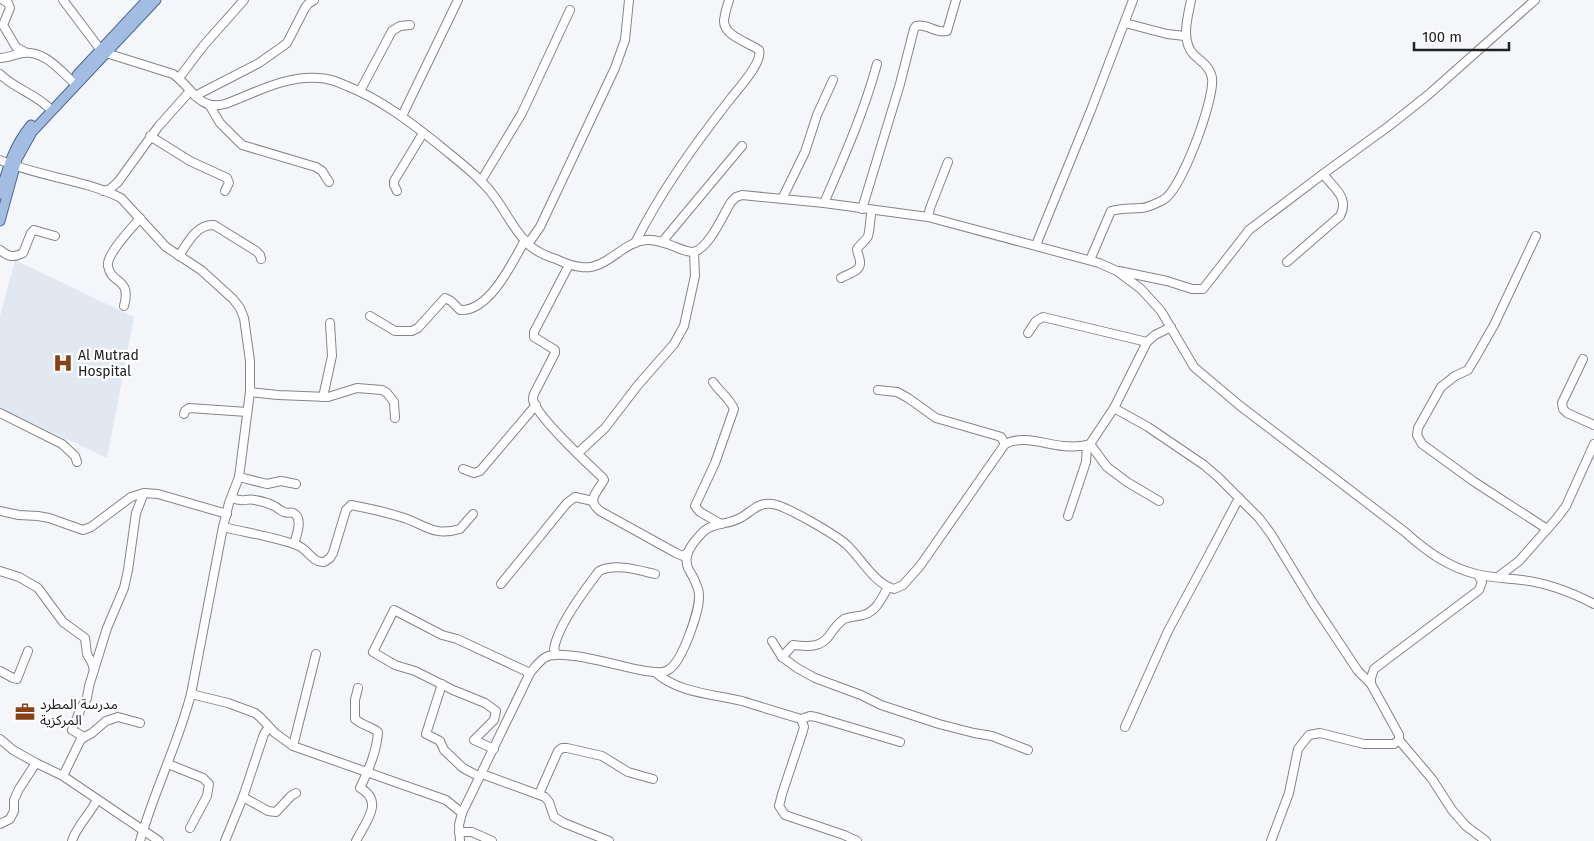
<svg xmlns="http://www.w3.org/2000/svg" width="1594" height="841" font-family="'Fira Sans','Noto Sans Arabic',sans-serif">
  <rect width="100%" height="100%" fill="#f4f6f9"/>
  <polygon fill="#e2e8f1" points="15,260 134,317 107,458 0,408 0,316"/>
  <g fill="none" stroke-linecap="round" stroke-linejoin="round">
    <defs>
      <g id="minor">
        <polyline points="3,0 8,3 10,8 3,25 16,47 25,52"/>
        <path d="M63 0 100 49 106 53 173 74C192 87 198 111 225 104 255 93 286 75 319 78 329 78 338 82 347 86 382 100 410 122 439 145 458 161 479 176 494 196 506 212 515 232 529 245 537 252 546 256 556 259 564 263 572 266 581 267 606 271 622 242 646 240 657 239 668 244 678 248 683 250 688 252 693 252 708 250 723 215 731 202L736 197 742 195 824 203 928 217 1099 263 1117 271 1141 289 1161 311 1194 367 1239 405 1405 532C1426 551 1448 567 1476 574 1491 578 1507 578 1522 580 1548 583 1571 592 1594 604"/>
        <polyline points="1125,23 1167,34 1185,36"/>
        <path d="M0 58C8 58 15 54 23 53 43 50 59 69 72 81"/>
        <path d="M0 74C14 88 33 93 48 107"/>
        <polyline points="179,78 204,45 244,0"/>
        <polyline points="360,91 392,31 400,26 410,25"/>
        <polyline points="195,96 259,63 283,46 287,43 305,8 308,4 314,0"/>
        <polyline points="210,106 220,123 242,145 316,167 322,171 329,182"/>
        <polyline points="402,116 458,0"/>
        <polyline points="150,136 190,161 227,178 229,183 225,191"/>
        <path d="M0 160C39 177 83 179 121 198L166 247 201 270 233 299 240 308 244 318 250 361V392L239 477 229 503 223 527 191 694C178 744 154 791 140 841"/>
        <polyline points="481,181 522,113 570,10"/>
        <polyline points="103,191 110,189 118,182 158,127 190,91"/>
        <polyline points="397,191 394,185 394,181 423,133"/>
        <polyline points="782,199 805,152 817,115 833,80"/>
        <path d="M824 203C844 157 864 112 877 64"/>
        <path d="M862 209 900 84 914 29 916 26C927 23 936 34 947 31L956 0"/>
        <polyline points="928,217 930,208 948,162"/>
        <polyline points="1536,236 1494,325 1474,360 1468,370 1455,376 1441,387 1418,428 1417,435 1422,444 1473,481 1547,529"/>
        <polyline points="662,242 742,146"/>
        <path d="M635 243C661 191 695 144 731 98 739 88 763 62 759 50 748 42 723 36 724 20 725 13 727 6 729 0"/>
        <polyline points="528,244 540,227 615,68 625,40 629,0"/>
        <polyline points="1036,245 1091,110 1133,0"/>
        <path d="M0 250C9 257 13 258 23 253L31 233 34 230 55 236"/>
        <path d="M179 256C187 244 196 224 214 225L256 251 260 255 261 259"/>
        <path d="M1090 260 1111 211C1122 208 1131 209 1141 208 1148 208 1157 203 1163 200 1181 191 1215 99 1212 78 1210 67 1202 62 1194 55 1180 40 1188 17 1191 0"/>
        <path d="M1287 262 1340 216C1350 198 1334 188 1323 174"/>
        <path d="M569 265 534 332V337L555 350V353L535 392C533 395 533 396 533 400 537 417 588 464 603 478L604 480C601 486 590 497 594 504 595 507 598 509 600 511L676 553 683 556 687 553"/>
        <polyline points="1119,271 1167,281 1192,289 1203,289 1249,230 1323,174 1389,126 1428,95 1535,0"/>
        <path d="M841 278C847 274 861 272 860 262 860 257 857 253 857 249 860 244 866 241 868 236 870 231 870 216 872 210"/>
        <path d="M124 306C132 277 111 285 108 266 106 254 132 228 140 218"/>
        <path d="M370 316 395 331H412L418 328 445 298 451 301 460 310C490 312 513 261 525 240"/>
        <polyline points="1028,333 1036,321 1043,317 1147,342"/>
        <polyline points="1583,359 1562,403 1563,409 1567,413 1594,425"/>
        <path d="M713 382C719 391 730 399 734 409L715 463 695 506 700 512 721 524"/>
        <polyline points="878,390 897,392 908,398 936,418 998,436 1001,437 1005,444"/>
        <polyline points="250,392 278,395 328,397 357,388 382,390 387,393 394,402 395,418"/>
        <polyline points="323,397 332,356 330,323"/>
        <polyline points="1114,408 1148,427 1204,465 1218,477 1259,518 1271,534 1313,603 1358,671 1371,684"/>
        <polyline points="0,413 62,444 75,456 77,462"/>
        <polyline points="184,414 185,411 189,408 247,412"/>
        <polyline points="1090,444 1107,467 1127,482 1159,501"/>
        <polyline points="578,453 605,428 638,385 674,344 684,326 695,276 694,252"/>
        <polyline points="463,469 474,473 480,471 536,405"/>
        <polyline points="239,477 267,484 281,481 296,484"/>
        <path d="M232 498C244 503 245 498 255 500 261 501 268 503 274 506 277 507 280 511 284 512 288 514 291 511 295 514 303 520 296 537 294 544"/>
        <polyline points="0,511 19,515 38,516 49,518 83,530 91,527 131,497 144,493 158,494 227,514"/>
        <polyline points="1068,516 1086,462 1087,445"/>
        <path d="M223 527C247 533 277 537 299 546 309 551 313 563 324 562L330 558 333 553 346 510 351 505C367 508 385 512 401 517 425 524 432 537 460 529L473 514"/>
        <polyline points="0,571 19,577 38,588 63,622 85,638 87,654 92,663 94,670"/>
        <polyline points="1498,577 1519,561 1557,518 1566,506 1594,444"/>
        <polyline points="501,584 567,503 575,497 593,501"/>
        <polyline points="772,641 782,657 797,668 815,678 861,695 881,705 939,724 974,733 992,736 1028,750"/>
        <path d="M556 654 554 649C558 625 584 591 599 571 616 563 638 570 655 574"/>
        <path d="M782 657 793 645C806 646 819 649 829 636 833 630 837 624 844 619 851 616 856 617 863 615 876 612 882 598 888 587"/>
        <polyline points="0,671 13,678 17,679 28,651"/>
        <path d="M655 672C678 693 713 694 742 701 761 707 781 713 801 719L810 716 816 717 900 742"/>
        <polyline points="442,684 426,734 440,741 444,750 463,768 480,777"/>
        <polyline points="191,694 228,703 255,713 260,717 275,733 293,746 446,800 462,813"/>
        <polyline points="801,719 804,727 802,734 782,794 779,806 785,815 844,835 857,841"/>
        <polyline points="1125,727 1168,631 1204,564 1239,498"/>
        <polyline points="84,737 72,730 81,708 87,698 89,686 107,628 124,588 128,570 136,513 144,493"/>
        <polyline points="0,739 13,750 36,763 63,776 159,841"/>
        <polyline points="1399,740 1432,779 1452,810 1466,826 1486,841"/>
        <polyline points="293,746 316,654"/>
        <polyline points="494,749 474,740 494,720 496,711 485,703 453,690 415,671 395,665 373,652 394,610 442,635 457,639 530,673"/>
        <polyline points="168,764 203,778 209,784 207,796 190,828"/>
        <polyline points="482,774 545,797 549,802 554,817 564,823 609,841"/>
        <polyline points="63,776 81,739 92,733 106,721 118,717 140,723"/>
        <polyline points="539,794 558,751 562,748 567,748 602,756 628,772 653,779"/>
        <polyline points="243,797 268,811 276,812 291,796 296,793"/>
        <polyline points="0,824 10,819 14,811 14,800 19,789 36,763"/>
        <polyline points="459,832 472,832 492,841"/>
        <path d="M72 841C76 827 90 814 97 800"/>
        <polyline points="225,841 243,797 264,734 269,727"/>
        <path d="M356 841C365 823 385 801 360 788 368 771 377 751 378 732 371 726 363 726 355 719V700L358 688"/>
        <path d="M460 841 459 825 462 813 530 673C535 667 540 660 546 657 563 648 624 668 646 671 653 672 663 674 668 670 682 663 700 610 699 595 699 589 696 583 693 577 691 573 687 568 687 564 684 552 696 539 704 531 714 522 730 525 742 517 752 511 759 502 772 504 785 505 838 536 848 546 862 560 875 584 894 589L903 585 920 566 1005 444C1022 435 1044 444 1063 446 1073 447 1081 447 1090 444L1114 408 1147 342 1155 335 1171 327"/>
        <polyline points="1271,841 1289,793 1298,749 1309,735 1320,733 1364,744 1394,744 1399,740 1399,735 1371,684 1371,678 1374,669 1479,590 1482,582 1478,575"/>
      </g>
      <g id="major">
        <polyline points="77,75 147,0"/>
        <path d="M0 194C8 167 13 147 31 125"/>
        <polyline points="0,221 17,159 32,132 156,0"/>
      </g>
    </defs>
    <use href="#minor" stroke="#838588" stroke-width="10"/>
    <use href="#major" stroke="#4e6892" stroke-width="11"/>
    <use href="#minor" stroke="#fff" stroke-width="8"/>
    <use href="#major" stroke="#a3bce2" stroke-width="9"/>
  </g>
  <defs>
    <symbol id="hospital-bare" viewBox="-9 -9 18 18"><path d="M-5-5h3v3.5h4V-5h3V5h-3V1.5h-4V5h-3Z" fill="#864216" stroke="#fff" stroke-width="2.5" paint-order="stroke"/></symbol>
    <symbol id="office-bare" viewBox="-9 -9 18 18"><path d="M-6-3h4V-5.5h4V-3h4V5H-6ZM-1-4.5V-3h2v-1.5ZM-6 0V1H6V0Z" fill="#864216" stroke="#fff" stroke-width="2.5" paint-order="stroke"/></symbol>
  </defs>
  <g fill-rule="evenodd">
    <use href="#hospital-bare" x="49" y="349" width="28" height="28"/>
    <use href="#office-bare" x="11" y="698" width="28" height="28"/>
  </g>
  <g text-anchor="middle" dominant-baseline="central" stroke-width="4.5" stroke-linejoin="round" paint-order="stroke">
    <g font-size="14" fill="#202122" stroke="#fff" text-anchor="start">
      <text x="78" y="355">Al Mutrad<tspan x="78" dy="16">Hospital</tspan></text>
      <text x="40" y="704">مدرسة المطرد<tspan x="40" dy="16">المركزية</tspan></text>
    </g>
  </g>
  <path d="M1414 42v8h95v-8" fill="none" stroke="#202122" stroke-width="2.5"/>
  <text x="1422" y="42" font-size="15" fill="#202122" stroke="#ffffff" stroke-width="4" paint-order="stroke">100 m</text>
</svg>
